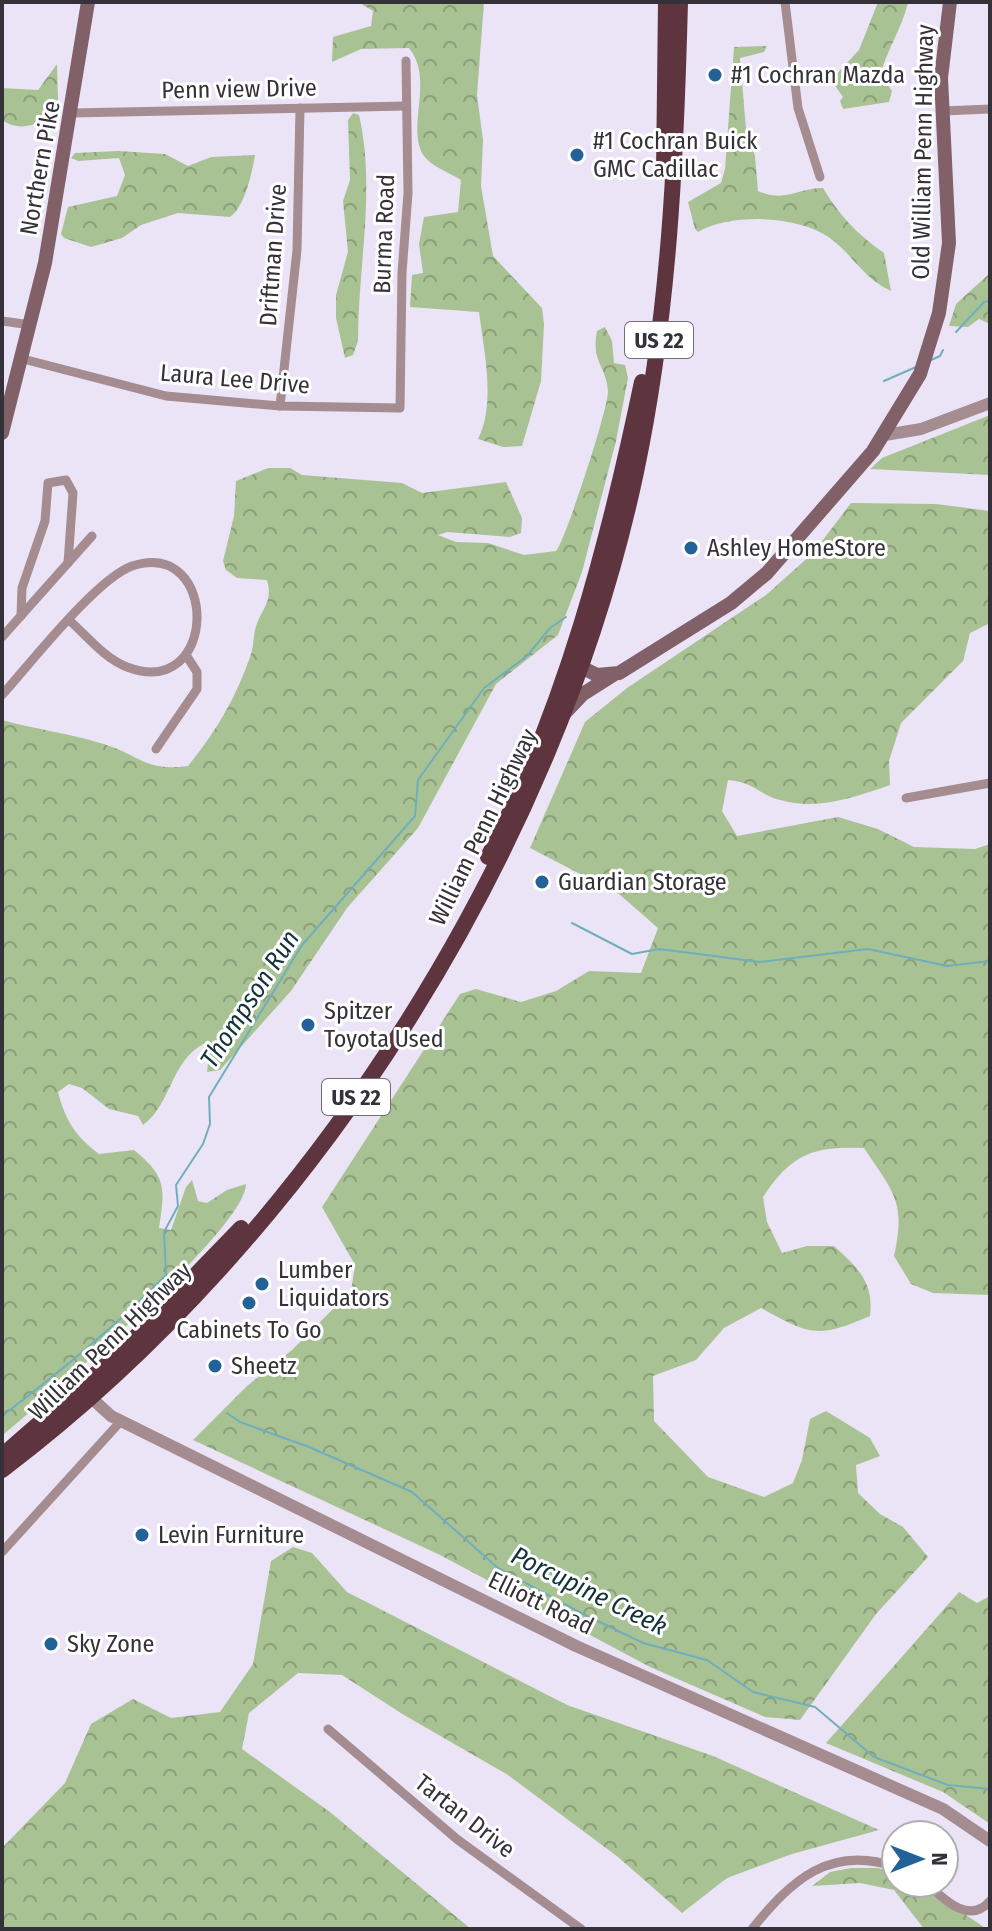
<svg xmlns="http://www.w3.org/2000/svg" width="992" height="1931" font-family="'Fira Sans Condensed',sans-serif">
  <defs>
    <pattern id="forest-crowns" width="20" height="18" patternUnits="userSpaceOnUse" patternTransform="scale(2)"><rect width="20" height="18" fill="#a9c294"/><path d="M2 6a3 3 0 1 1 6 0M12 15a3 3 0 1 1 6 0" fill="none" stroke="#8a9e7a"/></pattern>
  </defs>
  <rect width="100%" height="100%" fill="#ebe4f7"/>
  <g fill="url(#forest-crowns)">
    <path d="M358 2H484L477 95 483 140 481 186 493 256 542 308 544 324 541 381 522 446 503 447 478 439C496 404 484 351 479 312L410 307 412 275 423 273 419 244 424 217 458 212 461 180C450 173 431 166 424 156 405 128 435 80 409 48L361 49 332 62 333 37 371 26 373 11Z"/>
    <path d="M878 2H908C903 27 884 55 881 75L892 91 889 102 843 109 840 101 843 97 831 80 859 50Z"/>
    <path d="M767 46 764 52 740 58 746 129 755 156 758 191C786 203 797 188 823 188 839 215 858 235 884 253L891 291C864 279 853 255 830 238 798 215 731 213 698 232L695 229 688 202 721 183 725 169 734 47Z"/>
    <path d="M57 64 58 99 48 119C31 126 18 131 2 120V88L38 90Z"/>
    <path d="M353 113 359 115C376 190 358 265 358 341L353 355 345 358 336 318V295L348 252 343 201 350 180 348 120Z"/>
    <path d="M118 151 165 154 188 166 211 157 255 155C252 172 245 207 230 217L178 213 141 225 122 238 91 247 64 238 61 234 68 207 117 196 125 175 119 158 78 161 71 158 75 153Z"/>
    <polygon points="990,273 990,324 979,319 968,327 949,326 956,304"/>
    <path d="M605 327 612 341 614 363 625 365 628 378 616 441 582 572 558 635 496 684 418 828 347 908 291 991 220 1070 207 1072 209 1055 205 1043C170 1061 172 1104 143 1125L138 1116 109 1109 82 1088 69 1084 58 1092C65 1120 76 1137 99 1154L134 1150C167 1177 165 1188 159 1228L171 1230 186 1187 192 1180 198 1201 207 1203 227 1190 246 1184C246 1229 44 1400 2 1436V720C34 729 68 733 100 743 140 754 143 772 188 766 215 733 236 698 250 657 254 647 253 636 256 626 263 607 273 601 267 580L237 578 226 570 223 561 234 516 236 481 268 468H290L302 475 402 483 422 493 506 482 522 518 521 533 510 537 447 532 438 535 456 542 488 543 524 555 556 551C566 539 609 407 608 391 606 365 591 362 597 331Z"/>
    <polygon points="990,415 990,475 870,469 882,458"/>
    <path d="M851 503 936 504 990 511V623L970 633 963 661 901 723 889 761 890 785C855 797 818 811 780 800 759 795 755 782 728 780L722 811 737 836 838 817 878 829 914 847 975 849 990 844V1295L933 1293 911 1284 894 1256C906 1202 894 1193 864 1148 814 1146 792 1153 763 1197L767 1222 782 1253 807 1246H834C858 1268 874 1282 870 1316 817 1339 810 1335 761 1308L724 1328 696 1360 653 1376 654 1421 708 1477 764 1497 793 1483 802 1460 810 1419 826 1411 870 1438 880 1456 856 1465 858 1493 880 1514 903 1527 928 1557 876 1614 800 1720 765 1717 650 1667 440 1555 193 1440 247 1386 292 1350 351 1291 355 1265 322 1207 460 994 476 989 521 1002 556 991 589 971 641 973 658 928 619 894 530 848 585 722 627 688 766 595 813 553Z"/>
    <polygon points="293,1547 312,1553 347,1592 567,1705 713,1756 879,1830 792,1854 727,1878 682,1913 618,1857 508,1775 404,1715 342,1675 298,1673 249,1713 242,1749 330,1812 471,1929 2,1929 2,1848 65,1783 91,1724 133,1699 171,1718 220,1712 253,1664 271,1561"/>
    <polygon points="959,1592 977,1603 990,1596 990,1824 943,1792 826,1743"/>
    <path d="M851 1868H878L896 1873V1883C902 1883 910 1882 915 1884 924 1888 980 1923 986 1929H924L894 1890 860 1883 812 1886 830 1872Z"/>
  </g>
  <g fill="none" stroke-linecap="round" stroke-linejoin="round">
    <g stroke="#6fafbd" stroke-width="2">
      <polyline points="956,332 984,302 990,301"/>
      <polyline points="929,361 940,356 943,350"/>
      <polyline points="884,381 916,367"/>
      <polyline points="572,923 632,954 659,949 760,962 868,949 947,966 990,961"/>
      <polyline points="227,1413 240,1422 309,1447 412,1492 498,1568 583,1614 643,1643 707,1660 753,1692 815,1707 874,1757 948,1785 990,1789"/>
      <path d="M2 1416C60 1372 115 1327 166 1275L164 1232 178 1206 176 1185 203 1144 210 1124 209 1097 302 945 415 816 418 780 484 688 527 656 550 628 566 617"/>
    </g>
    <g stroke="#a48c91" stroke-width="9">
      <polyline points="785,2 798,108 820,177"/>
      <polyline points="943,111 990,109"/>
      <polyline points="72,113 406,106"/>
      <polyline points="2,321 31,325"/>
      <polyline points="23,359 166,396 280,406 400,408 402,273 408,193 406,61"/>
      <polyline points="280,406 297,250 300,108"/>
      <polyline points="21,616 22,588 45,521 48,483 66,480 73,493 68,563"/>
      <polyline points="2,637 92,536"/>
      <path d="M2 695C30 664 96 579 132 566 220 537 219 702 127 667 105 659 87 636 70 621"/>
      <polyline points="156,749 197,689 197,672 186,655"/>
      <polyline points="906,798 990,783"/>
      <polyline points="2,1552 121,1421"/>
      <polyline points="328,1729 458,1840 581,1929"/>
      <path d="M926 1883C943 1898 969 1926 990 1901"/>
      <path d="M752 1929C791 1881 829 1844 896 1867"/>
    </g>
    <g stroke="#a48c91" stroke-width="12">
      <polyline points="885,435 921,429 990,403"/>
      <polyline points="85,1392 111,1416 576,1646 943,1809 990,1841"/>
    </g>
    <g stroke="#826068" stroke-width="14">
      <polyline points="2,433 45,263 88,2"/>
      <polyline points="571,662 597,675 619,673 731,603 767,573 873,451 920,374 939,313 949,243 941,78 950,2"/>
      <polyline points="564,714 583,694 613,675"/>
    </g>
    <g stroke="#5e343f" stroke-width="16">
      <polyline points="664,172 666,2"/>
      <path d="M488 857C565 708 608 545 642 382"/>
      <polyline points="2,1456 122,1351 241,1228"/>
      <path d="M2 1470C311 1237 556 850 636 472 669 316 676 160 680 2"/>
    </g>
  </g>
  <g fill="#236298" stroke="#fff" stroke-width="3">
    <circle cx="715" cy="75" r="8"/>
    <circle cx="577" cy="155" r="8"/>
    <circle cx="691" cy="548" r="8"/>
    <circle cx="542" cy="882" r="8"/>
    <circle cx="308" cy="1025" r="8"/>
    <circle cx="262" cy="1284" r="8"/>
    <circle cx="249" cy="1303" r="8"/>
    <circle cx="215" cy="1366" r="8"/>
    <circle cx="142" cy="1535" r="8"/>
    <circle cx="51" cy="1644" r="8"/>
  </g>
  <g text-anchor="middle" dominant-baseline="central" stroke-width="6" stroke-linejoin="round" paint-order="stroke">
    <g fill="#fff" stroke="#716f74" stroke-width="2">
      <rect x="625" y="322" width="68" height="36" rx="6"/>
      <rect x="322" y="1079" width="68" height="36" rx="6"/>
    </g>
    <g font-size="22" font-weight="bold" fill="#343139">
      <text x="659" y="340">US 22</text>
      <text x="356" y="1097">US 22</text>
    </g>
    <g font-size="24" fill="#343139" stroke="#fff" text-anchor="start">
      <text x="731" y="75">#1 Cochran Mazda</text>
      <text x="593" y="141">#1 Cochran Buick<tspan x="593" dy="28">GMC Cadillac</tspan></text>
      <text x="707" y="548">Ashley HomeStore</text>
      <text x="558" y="882">Guardian Storage</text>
      <text x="324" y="1011">Spitzer<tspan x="324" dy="28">Toyota Used</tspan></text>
      <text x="278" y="1270">Lumber<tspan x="278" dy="28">Liquidators</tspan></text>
      <text x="249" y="1330" text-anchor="middle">Cabinets To Go</text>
      <text x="231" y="1366">Sheetz</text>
      <text x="158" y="1535">Levin Furniture</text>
      <text x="67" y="1644">Sky Zone</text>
    </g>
    <g font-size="24" fill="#343139" stroke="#fff">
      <text transform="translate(239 89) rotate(-1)">Penn view Drive</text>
      <text transform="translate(923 152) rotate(-89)">Old William Penn Highway</text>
      <text transform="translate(40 168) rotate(-80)">Northern Pike</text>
      <text transform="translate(384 234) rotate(-88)">Burma Road</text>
      <text transform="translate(273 255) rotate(-86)">Driftman Drive</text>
      <text transform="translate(235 379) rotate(5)">Laura Lee Drive</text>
      <text transform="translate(483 827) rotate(-64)">William Penn Highway</text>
      <text transform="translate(110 1341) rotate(-44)">William Penn Highway</text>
      <text transform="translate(541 1603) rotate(26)">Elliott Road</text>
      <text transform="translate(465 1816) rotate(38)">Tartan Drive</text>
    </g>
    <g font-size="26" font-style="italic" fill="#123239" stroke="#fff">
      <text transform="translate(250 999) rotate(-57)">Thompson Run</text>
      <text transform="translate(589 1591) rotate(26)">Porcupine Creek</text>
    </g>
  </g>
  <rect width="992" height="1931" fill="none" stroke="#343139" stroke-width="8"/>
  <g transform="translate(920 1859) rotate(90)"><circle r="38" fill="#ffffff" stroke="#aeadb0" stroke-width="2"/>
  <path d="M0-6L14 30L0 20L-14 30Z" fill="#236298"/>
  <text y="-12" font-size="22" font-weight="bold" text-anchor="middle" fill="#343139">N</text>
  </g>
</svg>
